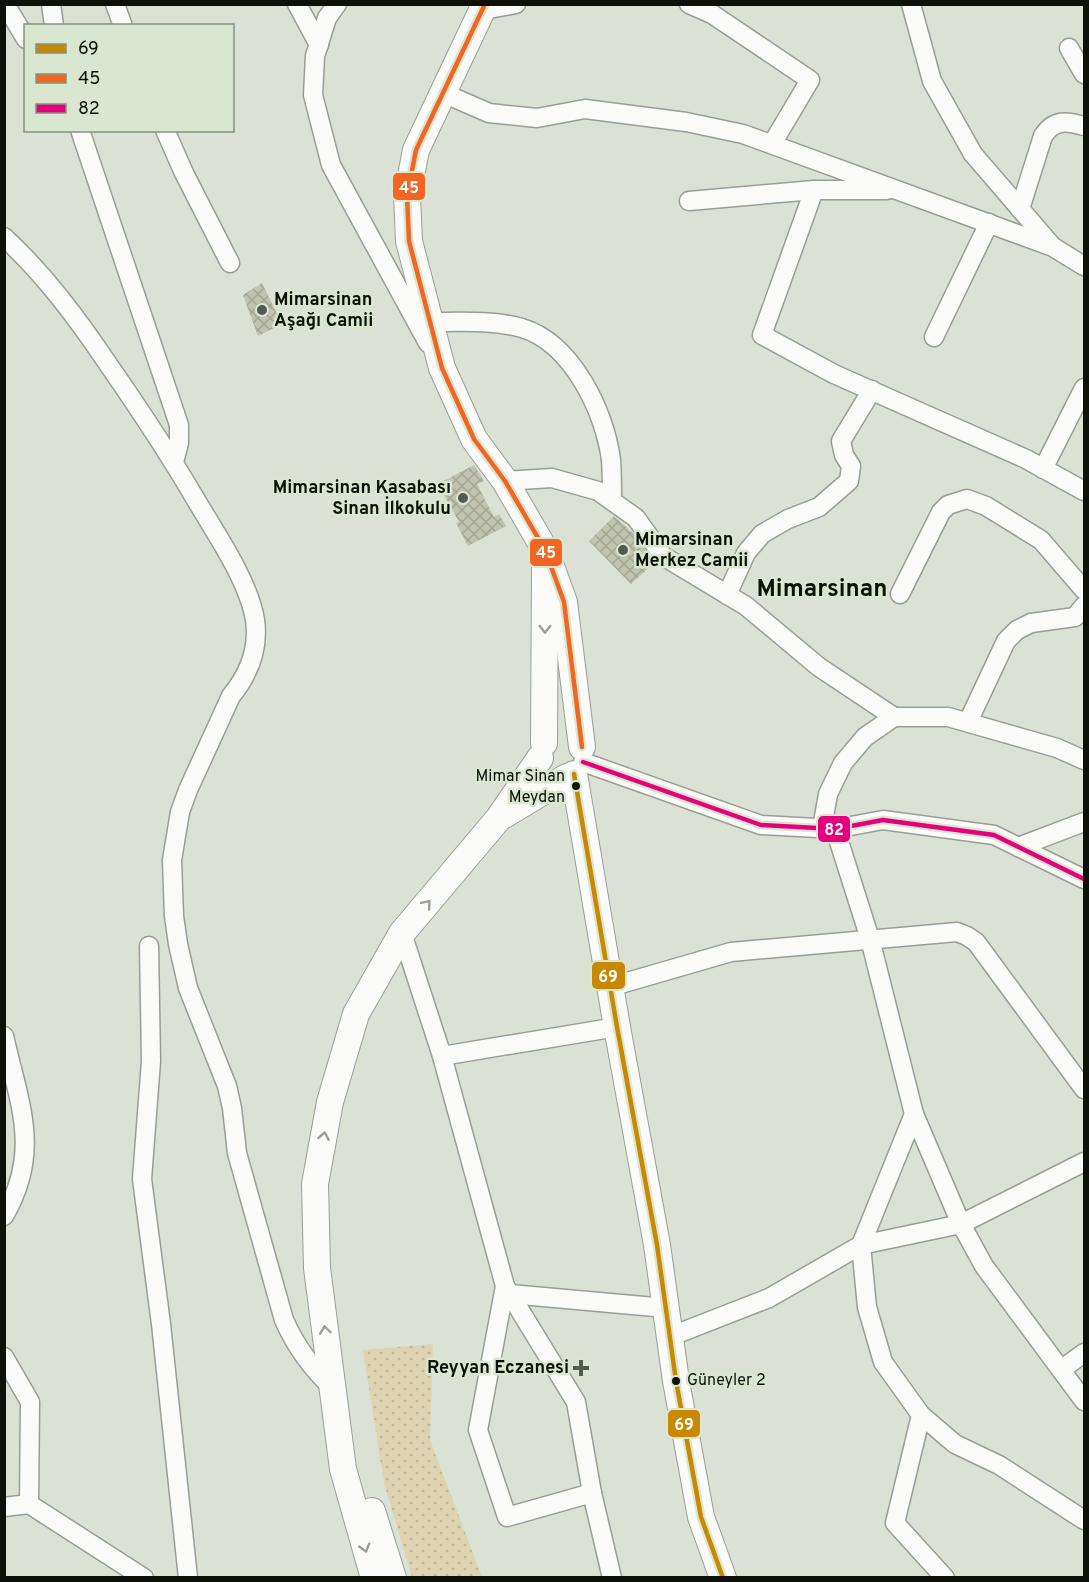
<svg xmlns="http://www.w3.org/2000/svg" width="1089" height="1582" font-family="Overpass,sans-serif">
  <defs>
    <pattern id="grass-dots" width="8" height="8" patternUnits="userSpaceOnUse" patternTransform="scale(1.5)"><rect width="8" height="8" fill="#ded4b2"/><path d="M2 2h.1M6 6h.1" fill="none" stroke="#bdb598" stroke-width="1.8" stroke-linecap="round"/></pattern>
    <pattern id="building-cross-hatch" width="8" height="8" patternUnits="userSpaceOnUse" patternTransform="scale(1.5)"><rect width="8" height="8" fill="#c0c3ae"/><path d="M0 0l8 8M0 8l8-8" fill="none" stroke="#a4a694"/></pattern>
  </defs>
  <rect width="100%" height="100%" fill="#dbe2d5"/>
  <polygon fill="url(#grass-dots)" points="433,1344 430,1440 482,1577 412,1577 384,1483 363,1350"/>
  <g fill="url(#building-cross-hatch)">
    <polygon points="262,283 282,324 258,336 243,295"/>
    <polygon points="474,465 484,481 477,484 494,517 499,514 506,526 468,546 456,523 459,522 438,484"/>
    <polygon points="614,516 634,534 654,563 631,584 589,541"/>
  </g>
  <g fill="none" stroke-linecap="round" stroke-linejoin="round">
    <defs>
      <g id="street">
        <polyline points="5,4 26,39"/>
        <polyline points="51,4 54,26"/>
        <polyline points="115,4 123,26"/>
        <polyline points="297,4 319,45"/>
        <polyline points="337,4 327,18 315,56 313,95 331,165 428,343"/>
        <polyline points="689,4 712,14 810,80 772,144"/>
        <polyline points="911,4 932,81 973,154 1053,247 1084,266"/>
        <polyline points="483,10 516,4"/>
        <polyline points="1069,48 1084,74"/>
        <polyline points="443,93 489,113 537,118 585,109 686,122 743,134 1053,247"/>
        <polyline points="80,130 179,425 179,443 174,462"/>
        <polyline points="165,130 184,173 230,263"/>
        <polyline points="814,190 762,335 834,374 1026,459 1084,491"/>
        <polyline points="689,201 814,190 887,190"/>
        <path d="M1020 209 1043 136C1054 119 1067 121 1084 126"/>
        <path d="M4 237C45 275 77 318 108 364 140 410 171 457 199 505 219 538 249 583 255 620 259 648 249 674 231 696L188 790 180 812 172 860 174 916 178 944 188 988 227 1086 232 1108 237 1153 284 1320C296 1347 311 1368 333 1388"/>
        <path d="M431 322C461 322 493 320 522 328 572 343 605 412 611 460 612 473 612 487 612 501"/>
        <polyline points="934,337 989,223"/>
        <polyline points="1043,469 1084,388"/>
        <polyline points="505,481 552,478 598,491 636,518 663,556 746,606 819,667 894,717"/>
        <polyline points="900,594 941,512 948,505 967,499 986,506 1041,540 1084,590"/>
        <polyline points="727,595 746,553 762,534 788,519 819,507 849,481 851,466 844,455 841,441 872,390"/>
        <polyline points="968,722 1006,641 1017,630 1031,623 1075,617 1084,606"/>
        <polyline points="583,762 761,825 835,829 883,820 994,835 1084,879"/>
        <polyline points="822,828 828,794 843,763 865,737 894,717 948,717 1057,748 1084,760"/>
        <polyline points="835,829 870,939 914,1114 961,1224 984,1266 1084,1401"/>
        <polyline points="1018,847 1084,822"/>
        <polyline points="402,933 442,1056 505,1286 478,1430 507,1517 592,1493"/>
        <polyline points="149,946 151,1061 142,1179 161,1324 188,1578"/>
        <polyline points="610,987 731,952 957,932 967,936 976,942 1084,1089"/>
        <path d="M4 1036C19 1103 42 1151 4 1216"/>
        <polyline points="442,1056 617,1027"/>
        <polyline points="914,1114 861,1245 867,1307 883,1362 921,1415 955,1444 999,1465 1084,1520"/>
        <polyline points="505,1286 576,1402 592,1493 612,1578"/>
        <polyline points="510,1294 666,1308"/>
        <polyline points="669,1337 769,1298 861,1245 961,1224 1084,1162"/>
        <polyline points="4,1357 30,1402 29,1504"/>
        <polyline points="1062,1369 1084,1353"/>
        <polyline points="921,1415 895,1523 945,1578"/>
        <polyline points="4,1507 29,1504 144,1578"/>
      </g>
      <g id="secondary">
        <polyline points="485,4 416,150 407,196 409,241 442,368 474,439 505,481 545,550 564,602 582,747"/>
        <polyline points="544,743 545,568"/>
        <polyline points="574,774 617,1027 657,1245 676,1381 701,1517 723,1578"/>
        <polyline points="504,815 567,777"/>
        <polyline points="372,1511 393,1578"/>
        <polyline points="374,1578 343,1469 317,1268 315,1184 330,1102 356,1014 402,933 499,818 540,758"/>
      </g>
    </defs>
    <use href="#street" stroke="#989e94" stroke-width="21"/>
    <use href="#secondary" stroke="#989e94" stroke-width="28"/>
    <use href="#street" stroke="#fafbf9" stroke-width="18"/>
    <use href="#secondary" stroke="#fafbf9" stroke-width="26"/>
    <defs>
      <polyline id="bus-1" points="574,774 617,1027 657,1245 676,1381 701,1517 723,1578"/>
      <polyline id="bus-2" points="485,4 416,150 407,196 409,241 442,368 474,439 505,481 545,550 564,602 582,747"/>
      <polyline id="bus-3" points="583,762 761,825 835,829 883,820 994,835 1084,879"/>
    </defs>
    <use href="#bus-1" stroke="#dae7d0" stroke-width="9"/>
    <use href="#bus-2" stroke="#dae7d0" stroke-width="9"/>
    <use href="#bus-3" stroke="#dae7d0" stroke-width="9"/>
    <use href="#bus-1" stroke="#c88802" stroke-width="4.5"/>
    <use href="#bus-2" stroke="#f26522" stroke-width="4.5"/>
    <use href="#bus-3" stroke="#e5007d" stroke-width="4.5"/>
  </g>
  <defs><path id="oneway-chevron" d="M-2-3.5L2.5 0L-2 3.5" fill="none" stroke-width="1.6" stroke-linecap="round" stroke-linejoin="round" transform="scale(1.5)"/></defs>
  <g stroke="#9b9d99">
    <use href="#oneway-chevron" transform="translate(545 629) rotate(90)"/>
    <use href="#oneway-chevron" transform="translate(427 904) rotate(-50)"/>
    <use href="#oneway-chevron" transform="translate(324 1136) rotate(-80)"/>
    <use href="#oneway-chevron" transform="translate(325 1330) rotate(-98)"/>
    <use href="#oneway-chevron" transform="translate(365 1548) rotate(74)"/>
  </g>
  <g fill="#555a50" stroke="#dae7d0" stroke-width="2">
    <circle cx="262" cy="310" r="6"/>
    <circle cx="463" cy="498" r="6"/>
    <circle cx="623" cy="550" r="6"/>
    <path d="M578 1359h6v6h6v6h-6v6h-6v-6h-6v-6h6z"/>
  </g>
  <g fill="#0d1109" stroke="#dae7d0" stroke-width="2">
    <circle cx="576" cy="786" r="5"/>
    <circle cx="676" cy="1381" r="5"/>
  </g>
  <g text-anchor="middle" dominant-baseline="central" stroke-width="5" stroke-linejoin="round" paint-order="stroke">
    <g font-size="16" fill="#0d1109" stroke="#dae7d0" text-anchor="end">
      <text x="565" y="777">Mimar Sinan<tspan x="565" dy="21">Meydan</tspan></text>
      <text x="687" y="1381" text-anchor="start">Güneyler 2</text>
    </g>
    <g font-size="18" font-weight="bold" fill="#0d1109" stroke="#dae7d0" text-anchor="start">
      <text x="274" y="300">Mimarsinan<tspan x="274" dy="21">Aşağı Camii</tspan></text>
      <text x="451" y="488" text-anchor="end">Mimarsinan Kasabası<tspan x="451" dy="21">Sinan İlkokulu</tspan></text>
      <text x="635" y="540">Mimarsinan<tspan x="635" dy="21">Merkez Camii</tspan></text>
      <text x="569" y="1368" text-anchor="end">Reyyan Eczanesi</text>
    </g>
    <g font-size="24" font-weight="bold" fill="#0d1109" stroke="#dae7d0">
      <text x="822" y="590">Mimarsinan</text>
    </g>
  </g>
  <g stroke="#dae7d0" stroke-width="2">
    <rect x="392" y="172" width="34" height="29" rx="6" fill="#f26522"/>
    <rect x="529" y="538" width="34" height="29" rx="6" fill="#f26522"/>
    <rect x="817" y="815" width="34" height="28" rx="6" fill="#e5007d"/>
    <rect x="591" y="961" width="35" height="29" rx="6" fill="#c88802"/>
    <rect x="667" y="1409" width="34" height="29" rx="6" fill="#c88802"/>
  </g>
  <g font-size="16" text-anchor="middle" font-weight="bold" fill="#fff">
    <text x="409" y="193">45</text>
    <text x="546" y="558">45</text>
    <text x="834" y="835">82</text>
    <text x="608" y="982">69</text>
    <text x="684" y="1430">69</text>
  </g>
  <rect width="1089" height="1582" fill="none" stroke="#0d1109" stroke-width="12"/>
  <rect x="24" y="24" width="210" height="108" fill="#dae7d0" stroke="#889180" stroke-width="1.5"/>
  <rect x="36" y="44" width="30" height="9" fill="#c88802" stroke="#889180" stroke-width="1.5"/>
  <text x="78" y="54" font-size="18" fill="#0d1109">69</text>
  <rect x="36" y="74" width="30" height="9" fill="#f26522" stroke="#889180" stroke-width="1.5"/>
  <text x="78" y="84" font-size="18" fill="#0d1109">45</text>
  <rect x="36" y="104" width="30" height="9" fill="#e5007d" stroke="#889180" stroke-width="1.5"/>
  <text x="78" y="114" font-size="18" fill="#0d1109">82</text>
</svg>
